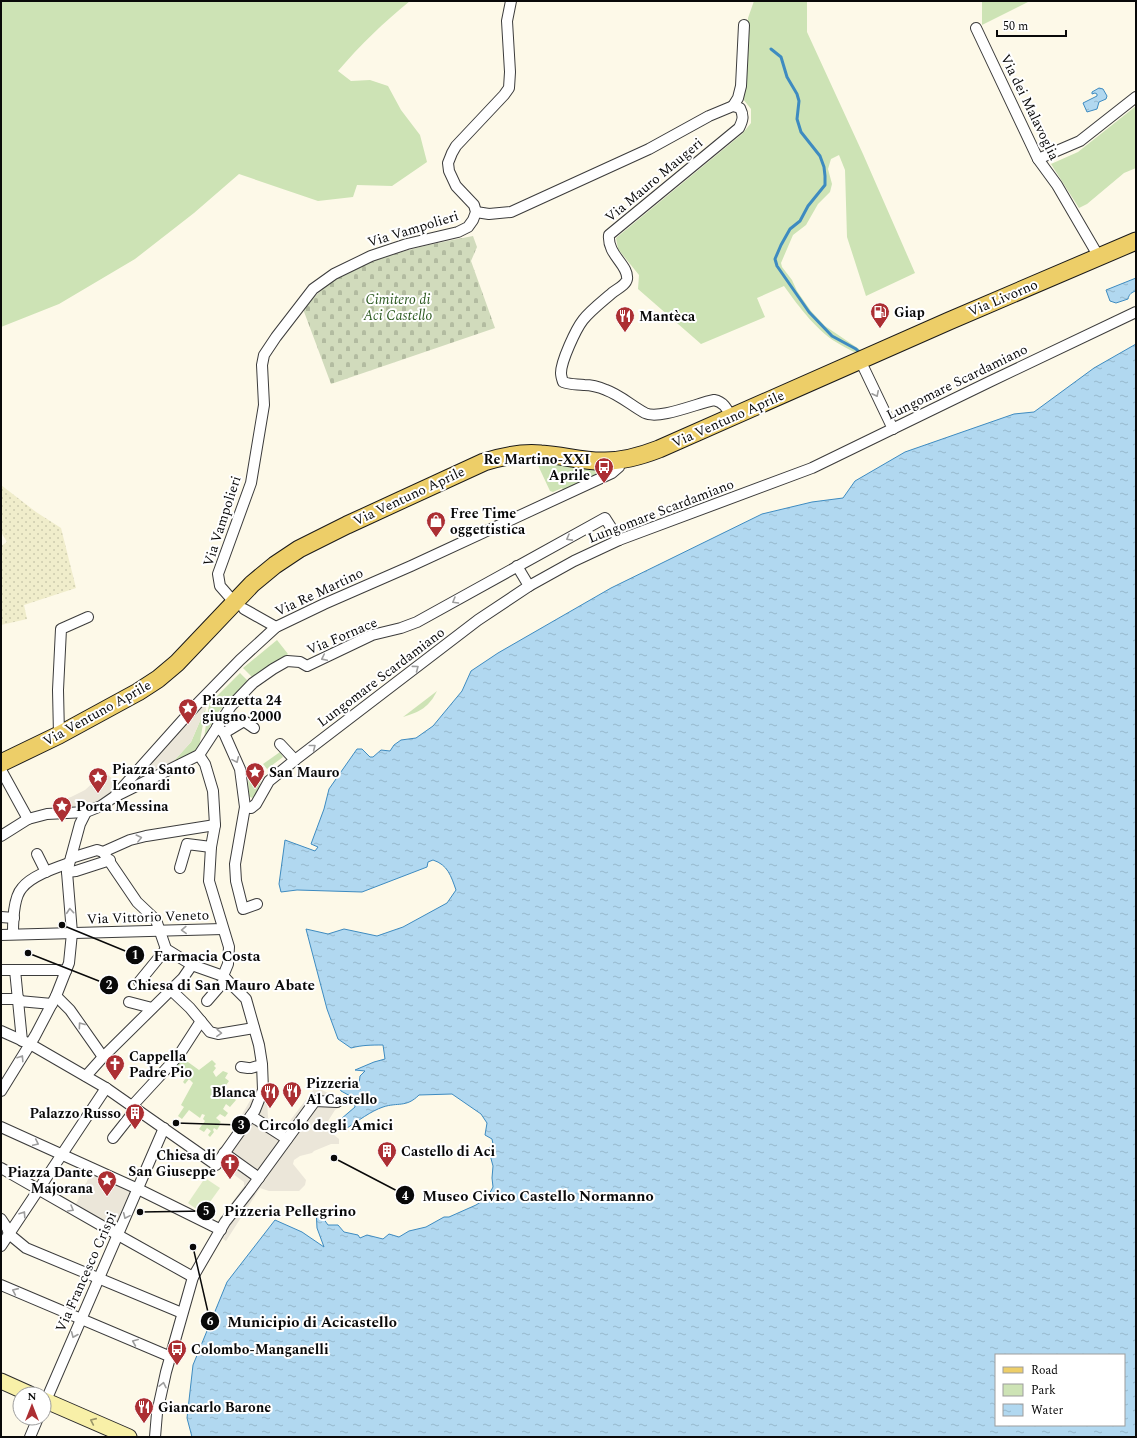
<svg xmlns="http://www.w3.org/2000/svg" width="1137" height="1438" font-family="Spectral,serif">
  <defs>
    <pattern id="farmland-dots" width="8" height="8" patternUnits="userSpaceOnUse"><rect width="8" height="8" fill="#f0edcb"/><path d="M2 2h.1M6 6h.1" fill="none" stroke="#cccaad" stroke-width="1.8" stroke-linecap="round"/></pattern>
    <pattern id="cemetery-stones" width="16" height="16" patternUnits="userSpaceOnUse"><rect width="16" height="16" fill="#d1dbbc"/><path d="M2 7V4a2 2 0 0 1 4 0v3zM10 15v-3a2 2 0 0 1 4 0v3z" fill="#b2bba0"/></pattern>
    <pattern id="water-ripples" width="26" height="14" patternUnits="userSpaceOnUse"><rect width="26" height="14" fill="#b1d8f0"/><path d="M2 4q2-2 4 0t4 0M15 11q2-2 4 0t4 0" fill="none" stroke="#97b8cc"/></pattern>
  </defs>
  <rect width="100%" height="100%" fill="#fdf9e8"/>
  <polygon fill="url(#farmland-dots)" points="1,485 36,512 61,528 76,588 24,605 27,619 1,625 1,546 7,542 1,532"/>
  <g fill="#cde3b5">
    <path d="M1 1H410C384 22 360 45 338 71L351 81 370 80 388 86 401 110 420 135 427 162 392 186 357 185 353 197 318 201 239 174 194 213 135 259 59 304 1 327Z"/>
    <path d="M754 1H807V32L863 154 915 273 866 296 847 237 845 170 839 155 831 159 828 169 832 184 830 192 818 204 806 225 793 235 781 263 782 267 792 280 797 291 811 311 825 326 862 351 858 354C852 351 846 348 841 345 818 333 799 307 784 286L757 298 765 317 701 344 638 289 639 275 618 249 616 238 742 134 751 123V109L743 99 748 18Z"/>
    <polygon points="982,1 1030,1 982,25"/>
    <polygon points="1136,106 1136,168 1124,173 1087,204 1079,208 1051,164 1078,152"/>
    <path d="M536 461C552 463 568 467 584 468 591 469 597 467 603 469V471L563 490 562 488 553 492 550 491Z"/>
    <polygon points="277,640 288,654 253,678 243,668"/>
    <polygon points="240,673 249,682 217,713 204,738 209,704"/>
    <path d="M437 691C429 707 420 712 403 717Z"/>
    <polygon points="206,707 199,747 194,752 172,763 191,742"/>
    <polygon points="280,752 283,757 267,769 263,764"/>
    <polygon points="249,778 254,780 261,781 255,796 252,798 249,796 248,779"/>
    <polygon points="181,1057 199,1070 212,1060 216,1064 214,1066 216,1068 213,1072 216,1077 223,1071 228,1073 225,1078 229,1081 224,1088 236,1100 230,1107 226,1104 223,1109 228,1113 225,1117 220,1114 216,1118 221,1122 219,1124 220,1125 217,1130 214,1128 213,1130 214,1132 210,1137 208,1135 211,1131 207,1128 204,1132 199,1129 205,1121 203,1119 205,1115 202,1114 200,1118 189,1110 182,1119 178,1116 184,1107 181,1105 193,1083 189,1079 185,1084 183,1082 190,1072 186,1068 179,1075 170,1067"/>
  </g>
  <path fill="url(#cemetery-stones)" d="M473 236 477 247 471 261 495 328 331 384 303 309C311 301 319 291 329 284 370 256 425 245 473 236Z"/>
  <polygon fill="#deebc6" points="205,1178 220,1188 202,1213 188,1203"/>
  <g fill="#ebe6d9">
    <polygon points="198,703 206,707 191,742 172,763 139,778 131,777"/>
    <polygon points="105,772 122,788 101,806 56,813 56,802 71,797 85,790"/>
    <polygon points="314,1089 317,1090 322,1090 328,1093 329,1098 341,1098 343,1101 341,1106 335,1110 328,1121 334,1135 339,1139 339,1144 331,1144 314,1151 312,1153 300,1156 294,1160 293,1164 306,1180 305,1185 299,1191 269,1191 260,1188 226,1241 223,1239 221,1230 217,1223 244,1186 244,1182 229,1171 232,1166 213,1155 227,1140 254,1094 267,1096 268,1118 283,1130"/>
    <polygon points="93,1169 138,1189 118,1235 73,1210"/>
  </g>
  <g fill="url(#water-ripples)" stroke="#3e8bc0" fill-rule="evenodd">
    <polygon points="1099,88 1103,89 1107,96 1106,99 1099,102 1097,109 1087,112 1083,103 1097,96 1097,94 1095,93 1092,94 1092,92"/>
    <path d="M1136 278V291C1132 292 1129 294 1128 299L1116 303 1110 301 1106 290Z"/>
    <path d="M1136 344V1437H192L187 1418 193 1365 227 1282 275 1220 302 1232 324 1247 317 1228 316 1208 328 1225H338L344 1232 358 1235 360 1238 367 1235 383 1239 389 1234 399 1237 409 1231 426 1227 444 1217H449L476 1205 487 1198 493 1187 492 1178 493 1166 490 1155 486 1151 493 1144 492 1139 485 1135 487 1123 481 1114 452 1094 419 1095C406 1108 398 1102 383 1107 371 1111 358 1121 347 1128L340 1126 341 1119 355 1107 354 1098 341 1091 339 1087 359 1084 360 1076 365 1071 355 1070 374 1062 385 1059 383 1045C372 1045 362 1045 351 1048L338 1039 327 1009 306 929 328 934 344 929 377 936 403 927 447 903 456 890C451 876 448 865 433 860L428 862 427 867 362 892 297 890 281 892 279 884 285 840 315 851 318 847 311 844 324 809 329 789 357 749H362L370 757H373L381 750 390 751 394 745 401 740 416 738 433 726 462 691 471 671 498 653 611 588 762 514 812 502 843 498 855 481 905 452 1014 414 1034 412 1094 368ZM996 1355H1124V1425H996Z"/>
  </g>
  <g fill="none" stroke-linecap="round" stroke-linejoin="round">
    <polyline stroke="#3e8bc0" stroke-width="3" points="771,49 781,57 787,77 797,94 799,101 797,119 801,132 820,156 824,167 825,176 825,185 808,206 800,221 790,229 781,245 775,259 777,266 809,312 832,336 856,349 860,353"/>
    <defs>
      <g id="street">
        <polyline points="976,28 1038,159 1057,185 1099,257"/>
        <polyline points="733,106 738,98 741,86 744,25"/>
        <polyline points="1038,159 1080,141 1136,97"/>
        <path d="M476 212 489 214 511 212 649 149 709 116 733 106 740 108C744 116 743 120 739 128L609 235C607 255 629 265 627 279 626 285 617 289 612 293 603 301 591 310 583 320 576 329 561 361 561 373 561 376 562 379 563 382 571 385 577 384 584 385 591 385 599 387 606 390 620 395 632 406 645 413 659 420 698 403 714 400 724 402 727 409 731 417"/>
        <polyline points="860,360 893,429"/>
        <polyline points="517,566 529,586"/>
        <polyline points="234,602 220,586 218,574 251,483 264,405 262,365 264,355 276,337 313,289 334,274 371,256 407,244 458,232 468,227 473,220 476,212 474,205 456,186 449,171 448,163 452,153 456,146 504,95 509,88 510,72 507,21 511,1"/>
        <polyline points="244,609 276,627"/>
        <polyline points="217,727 224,733 240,769 245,807 235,864 236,881 243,909 257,904"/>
        <polyline points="224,733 244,721 254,728"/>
        <polyline points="59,735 58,690 61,629 88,617"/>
        <polyline points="280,744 295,760"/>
        <polyline points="1,770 28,819"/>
        <polyline points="118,795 199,755 231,706 253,683 273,669 287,661 300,662 307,666 372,635 401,628 417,622 605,518 619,540"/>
        <polyline points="245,807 251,808 256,804 269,781 295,760 478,620 529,586 574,561 619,540 812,468 989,382 1136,312"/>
        <polyline points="1,836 28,819 47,814 86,812 101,806 114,797 198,703 240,660 276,627 324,604 411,566 612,473 619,467 620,460"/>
        <polyline points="103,852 137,902 156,920 166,949 192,965 223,976"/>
        <polyline points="37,854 46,872"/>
        <polyline points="71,858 97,850 103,852 130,840 146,836 215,825"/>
        <polyline points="180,868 187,844 211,847"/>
        <polyline points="67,872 76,871 110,860"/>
        <polyline points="1,917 14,918"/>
        <path d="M13 934C13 922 13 898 22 888 31 876 55 868 69 863"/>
        <polyline points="1,935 223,929"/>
        <polyline points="1,970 15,970 22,1041"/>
        <polyline points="15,970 58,970 66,971"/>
        <polyline points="139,982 166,949"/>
        <polyline points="171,990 190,1008 210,1032 218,1034 254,1028"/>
        <polyline points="56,996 70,1010 103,1057"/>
        <polyline points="1,999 19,999"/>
        <polyline points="19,1001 52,1004"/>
        <polyline points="207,1001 226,979"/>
        <polyline points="129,1002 152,1008"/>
        <polyline points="1,1031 30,1044 106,1088 216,1165 255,1110 263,1090 262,1064 259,1045 246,999 223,976 228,964 229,947 209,881 211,847 215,825 213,791 205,764 199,755"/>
        <polyline points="241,1067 248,1068"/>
        <polyline points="251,1068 258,1066"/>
        <polyline points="86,1076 103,1057 183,978 192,965"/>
        <polyline points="1,1091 35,1036 56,996 69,963 72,933 67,872 80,824 86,812"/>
        <polyline points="132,1106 179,1055 201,1021"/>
        <polyline points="251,1116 287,1139"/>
        <polyline points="1,1127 138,1189 221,1230"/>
        <polyline points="113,1138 136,1109"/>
        <polyline points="224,1153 259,1178"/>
        <polyline points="1,1168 118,1235 193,1277"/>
        <polyline points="1,1219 7,1228 9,1234 26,1248 182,1313"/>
        <polyline points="1,1246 106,1088"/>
        <polyline points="1,1285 171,1357"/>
        <polyline points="44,1405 164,1128"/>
        <polyline points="30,1437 38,1418"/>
        <polyline points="155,1437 157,1413 166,1372 193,1277 225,1222 250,1190 315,1101 337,1102"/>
      </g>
      <g id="secondary">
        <polyline points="1,1381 30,1394"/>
        <polyline points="44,1400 129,1437"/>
      </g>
      <path id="primary" d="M1 763 59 735 138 692 158 679 177 663 252 584 275 565 299 549 347 525 484 462C503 456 522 452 541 454 563 455 584 462 605 461 624 461 641 456 659 449L949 321 1136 241"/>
    </defs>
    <use href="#street" stroke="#3c3c3c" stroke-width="12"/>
    <use href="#secondary" stroke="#2b2b2b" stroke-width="17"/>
    <use href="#primary" stroke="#1a1a1a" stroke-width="19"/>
    <use href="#street" stroke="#fff" stroke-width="10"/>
    <use href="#secondary" stroke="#f8f0a8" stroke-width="15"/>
    <use href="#primary" stroke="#edce68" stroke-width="17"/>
  </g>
  <defs><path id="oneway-chevron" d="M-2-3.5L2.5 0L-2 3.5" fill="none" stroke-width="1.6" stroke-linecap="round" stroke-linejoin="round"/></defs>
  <g stroke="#9d9d9d">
    <use href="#oneway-chevron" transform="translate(876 394) rotate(64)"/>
    <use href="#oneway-chevron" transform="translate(569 538) rotate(151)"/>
    <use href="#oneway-chevron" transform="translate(455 601) rotate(150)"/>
    <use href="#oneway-chevron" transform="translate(324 658) rotate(154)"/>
    <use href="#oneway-chevron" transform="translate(416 668) rotate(-37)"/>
    <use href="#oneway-chevron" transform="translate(313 747) rotate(-38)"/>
    <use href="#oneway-chevron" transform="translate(236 760) rotate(66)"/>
    <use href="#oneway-chevron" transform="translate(139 838) rotate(-14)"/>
    <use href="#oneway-chevron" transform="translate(70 911) rotate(-95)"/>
    <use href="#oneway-chevron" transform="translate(184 930) rotate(178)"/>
    <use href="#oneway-chevron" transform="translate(81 1025) rotate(-126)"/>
    <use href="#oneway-chevron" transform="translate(219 1033) rotate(3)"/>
    <use href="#oneway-chevron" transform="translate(21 1058) rotate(-57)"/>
    <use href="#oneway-chevron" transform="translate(36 1143) rotate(25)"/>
    <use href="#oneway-chevron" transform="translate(71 1209) rotate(30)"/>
    <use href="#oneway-chevron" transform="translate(23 1214) rotate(-56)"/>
    <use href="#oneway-chevron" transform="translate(126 1216) rotate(114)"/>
    <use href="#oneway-chevron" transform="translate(15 1291) rotate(-156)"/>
    <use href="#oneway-chevron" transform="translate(74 1335) rotate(113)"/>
    <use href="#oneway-chevron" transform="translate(135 1342) rotate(-157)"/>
    <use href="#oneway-chevron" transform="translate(163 1385) rotate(-78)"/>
  </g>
  <use stroke="#989468" href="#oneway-chevron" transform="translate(93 1421) rotate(-156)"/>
  <defs>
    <symbol id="fuel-pin" viewBox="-11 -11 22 30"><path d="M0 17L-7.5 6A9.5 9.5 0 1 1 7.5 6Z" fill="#ac2f33" stroke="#fff"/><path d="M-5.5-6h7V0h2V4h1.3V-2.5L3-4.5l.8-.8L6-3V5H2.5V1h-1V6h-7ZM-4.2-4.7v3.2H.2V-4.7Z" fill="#fff"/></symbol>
    <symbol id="restaurant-pin" viewBox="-11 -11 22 30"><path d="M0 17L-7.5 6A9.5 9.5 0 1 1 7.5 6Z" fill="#ac2f33" stroke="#fff"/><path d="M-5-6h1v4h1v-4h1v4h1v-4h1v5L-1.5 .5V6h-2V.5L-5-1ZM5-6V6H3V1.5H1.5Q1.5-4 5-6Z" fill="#fff"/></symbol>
    <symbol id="bus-pin" viewBox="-11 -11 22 30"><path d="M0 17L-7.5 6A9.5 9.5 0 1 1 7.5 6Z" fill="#ac2f33" stroke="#fff"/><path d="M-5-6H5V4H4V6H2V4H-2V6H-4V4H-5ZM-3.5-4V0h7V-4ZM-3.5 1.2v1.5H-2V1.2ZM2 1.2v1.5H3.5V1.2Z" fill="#fff"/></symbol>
    <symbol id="shop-pin" viewBox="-11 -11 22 30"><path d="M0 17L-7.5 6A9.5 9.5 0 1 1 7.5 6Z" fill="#ac2f33" stroke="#fff"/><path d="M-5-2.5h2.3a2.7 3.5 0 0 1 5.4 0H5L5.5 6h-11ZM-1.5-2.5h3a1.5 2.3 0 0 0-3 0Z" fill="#fff"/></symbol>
    <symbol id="sight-pin" viewBox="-11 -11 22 30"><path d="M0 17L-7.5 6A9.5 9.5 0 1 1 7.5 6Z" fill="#ac2f33" stroke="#fff"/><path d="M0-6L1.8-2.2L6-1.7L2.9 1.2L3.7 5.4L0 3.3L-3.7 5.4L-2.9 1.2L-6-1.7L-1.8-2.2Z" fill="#fff"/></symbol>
    <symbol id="church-pin" viewBox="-11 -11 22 30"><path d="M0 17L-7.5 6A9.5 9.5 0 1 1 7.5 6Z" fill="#ac2f33" stroke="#fff"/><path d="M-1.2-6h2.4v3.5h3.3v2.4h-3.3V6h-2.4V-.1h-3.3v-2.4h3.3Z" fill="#fff"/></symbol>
    <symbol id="building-pin" viewBox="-11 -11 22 30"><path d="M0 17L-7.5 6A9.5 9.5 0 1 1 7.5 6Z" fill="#ac2f33" stroke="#fff"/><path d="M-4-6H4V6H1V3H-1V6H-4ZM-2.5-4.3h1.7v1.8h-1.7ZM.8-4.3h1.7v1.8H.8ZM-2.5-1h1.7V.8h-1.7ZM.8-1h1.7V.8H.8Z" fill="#fff"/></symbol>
  </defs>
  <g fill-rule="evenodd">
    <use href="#fuel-pin" x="869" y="301" width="22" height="30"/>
    <use href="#restaurant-pin" x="614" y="305" width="22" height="30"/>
    <use href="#bus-pin" x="593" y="456" width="22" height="30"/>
    <use href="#shop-pin" x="425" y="510" width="22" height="30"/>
    <use href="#sight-pin" x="177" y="697" width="22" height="30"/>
    <use href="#sight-pin" x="244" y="761" width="22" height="30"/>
    <use href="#sight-pin" x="87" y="766" width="22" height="30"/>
    <use href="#sight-pin" x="51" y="795" width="22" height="30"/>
    <use href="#church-pin" x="104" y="1053" width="22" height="30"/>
    <use href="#restaurant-pin" x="281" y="1080" width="22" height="30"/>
    <use href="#restaurant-pin" x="259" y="1081" width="22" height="30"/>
    <use href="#building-pin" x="124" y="1102" width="22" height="30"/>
    <use href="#building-pin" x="376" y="1140" width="22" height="30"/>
    <use href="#church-pin" x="219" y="1152" width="22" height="30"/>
    <use href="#sight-pin" x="96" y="1169" width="22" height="30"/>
    <use href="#bus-pin" x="166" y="1338" width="22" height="30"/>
    <use href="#restaurant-pin" x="133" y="1396" width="22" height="30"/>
  </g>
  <g text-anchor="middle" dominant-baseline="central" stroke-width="4" stroke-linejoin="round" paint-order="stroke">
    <g font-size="14" fill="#090909" stroke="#fff">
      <text transform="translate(1030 107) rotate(64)">Via dei Malavoglia</text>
      <text transform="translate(654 180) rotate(-40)">Via Mauro Maugeri</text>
      <text transform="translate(413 229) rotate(-17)">Via Vampolieri</text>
      <text transform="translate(1003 298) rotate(-23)">Via Livorno</text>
      <text transform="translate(957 382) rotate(-26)">Lungomare Scardamiano</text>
      <text transform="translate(728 419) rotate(-24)">Via Ventuno Aprile</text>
      <text transform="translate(409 496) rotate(-25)">Via Ventuno Aprile</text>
      <text transform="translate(661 511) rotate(-21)">Lungomare Scardamiano</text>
      <text transform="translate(222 521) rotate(-72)">Via Vampolieri</text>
      <text transform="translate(319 592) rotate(-25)">Via Re Martino</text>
      <text transform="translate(342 636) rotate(-23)">Via Fornace</text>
      <text transform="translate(381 677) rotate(-37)">Lungomare Scardamiano</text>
      <text transform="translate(97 713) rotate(-29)">Via Ventuno Aprile</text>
      <text transform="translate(148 917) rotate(-2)">Via Vittorio Veneto</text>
      <text transform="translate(86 1272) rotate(-66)">Via Francesco Crispi</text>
    </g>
    <g font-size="14" font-style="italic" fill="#2c5a21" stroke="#fff">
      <text x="398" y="299">Cimitero di<tspan x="398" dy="16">Aci Castello</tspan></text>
    </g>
    <g font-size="14" font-weight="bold" fill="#090909" stroke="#fff" text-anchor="start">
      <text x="894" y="312">Giap</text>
      <text x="639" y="316">Mantèca</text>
      <text x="590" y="459" text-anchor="end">Re Martino-XXI<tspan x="590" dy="16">Aprile</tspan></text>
      <text x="450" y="513">Free Time<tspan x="450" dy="16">oggettistica</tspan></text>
      <text x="202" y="700">Piazzetta 24<tspan x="202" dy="16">giugno 2000</tspan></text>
      <text x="112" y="769">Piazza Santo<tspan x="112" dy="16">Leonardi</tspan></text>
      <text x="269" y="772">San Mauro</text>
      <text x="76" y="806">Porta Messina</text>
      <text x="129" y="1056">Cappella<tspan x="129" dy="16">Padre Pio</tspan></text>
      <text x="306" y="1083">Pizzeria<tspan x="306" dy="16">Al Castello</tspan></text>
      <text x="256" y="1092" text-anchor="end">Blanca</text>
      <text x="121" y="1113" text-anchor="end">Palazzo Russo</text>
      <text x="401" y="1151">Castello di Aci</text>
      <text x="216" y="1155" text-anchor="end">Chiesa di<tspan x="216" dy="16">San Giuseppe</tspan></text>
      <text x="93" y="1172" text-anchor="end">Piazza Dante<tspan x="93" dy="16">Majorana</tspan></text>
      <text x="191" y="1349">Colombo-Manganelli</text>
      <text x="158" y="1407">Giancarlo Barone</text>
    </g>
  </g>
  <path fill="none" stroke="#090909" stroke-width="1.5" d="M62 925L135 955M28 953L109 985M176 1123L241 1125M334 1158L405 1195M140 1212L206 1211M193 1247L210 1321"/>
  <g fill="#090909" stroke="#fff" stroke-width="1.5">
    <circle cx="62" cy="925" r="4"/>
    <circle cx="28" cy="953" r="4"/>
    <circle cx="176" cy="1123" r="4"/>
    <circle cx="334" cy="1158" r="4"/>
    <circle cx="140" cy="1212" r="4"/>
    <circle cx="193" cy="1247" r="4"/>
    <circle cx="135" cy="955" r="10"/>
    <circle cx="109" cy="985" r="10"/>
    <circle cx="241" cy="1125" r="10"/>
    <circle cx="405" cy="1195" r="10"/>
    <circle cx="206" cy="1211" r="10"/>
    <circle cx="210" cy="1321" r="10"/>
  </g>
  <g font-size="12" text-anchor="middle" font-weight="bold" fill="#fff">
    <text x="135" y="959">1</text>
    <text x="109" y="989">2</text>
    <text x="241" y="1129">3</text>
    <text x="405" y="1200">4</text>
    <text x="206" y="1215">5</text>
    <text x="210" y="1325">6</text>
  </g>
  <g font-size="15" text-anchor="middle" font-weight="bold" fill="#090909" stroke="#fff" stroke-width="4" stroke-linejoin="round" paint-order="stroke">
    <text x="207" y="961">Farmacia Costa</text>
    <text x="221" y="990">Chiesa di San Mauro Abate</text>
    <text x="326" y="1130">Circolo degli Amici</text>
    <text x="538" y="1201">Museo Civico Castello Normanno</text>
    <text x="290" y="1216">Pizzeria Pellegrino</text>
    <text x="312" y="1327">Municipio di Acicastello</text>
  </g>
  <rect width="1137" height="1438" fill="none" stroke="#090909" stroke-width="4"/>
  <rect x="995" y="1354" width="130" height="72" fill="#ffffff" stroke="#9d9d9d"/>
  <rect x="1003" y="1367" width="20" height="6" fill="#edce68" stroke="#9d9d9d"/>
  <text x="1031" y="1374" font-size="12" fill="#090909">Road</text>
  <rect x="1003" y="1384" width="20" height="12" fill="#cde3b5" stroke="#9d9d9d"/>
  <text x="1031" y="1394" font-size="12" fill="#090909">Park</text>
  <rect x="1003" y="1404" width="20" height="12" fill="url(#water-ripples)" stroke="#9d9d9d"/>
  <text x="1031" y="1414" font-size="12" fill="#090909">Water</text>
  <g transform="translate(32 1406)"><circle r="19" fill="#ffffff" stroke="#9d9d9d"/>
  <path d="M0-3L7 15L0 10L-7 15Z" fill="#ac2f33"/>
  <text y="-6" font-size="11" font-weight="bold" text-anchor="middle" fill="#090909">N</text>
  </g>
  <path d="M997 30v6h69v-6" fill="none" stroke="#090909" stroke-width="2"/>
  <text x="1003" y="30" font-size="12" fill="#090909" stroke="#ffffff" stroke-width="3" paint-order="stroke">50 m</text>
</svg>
